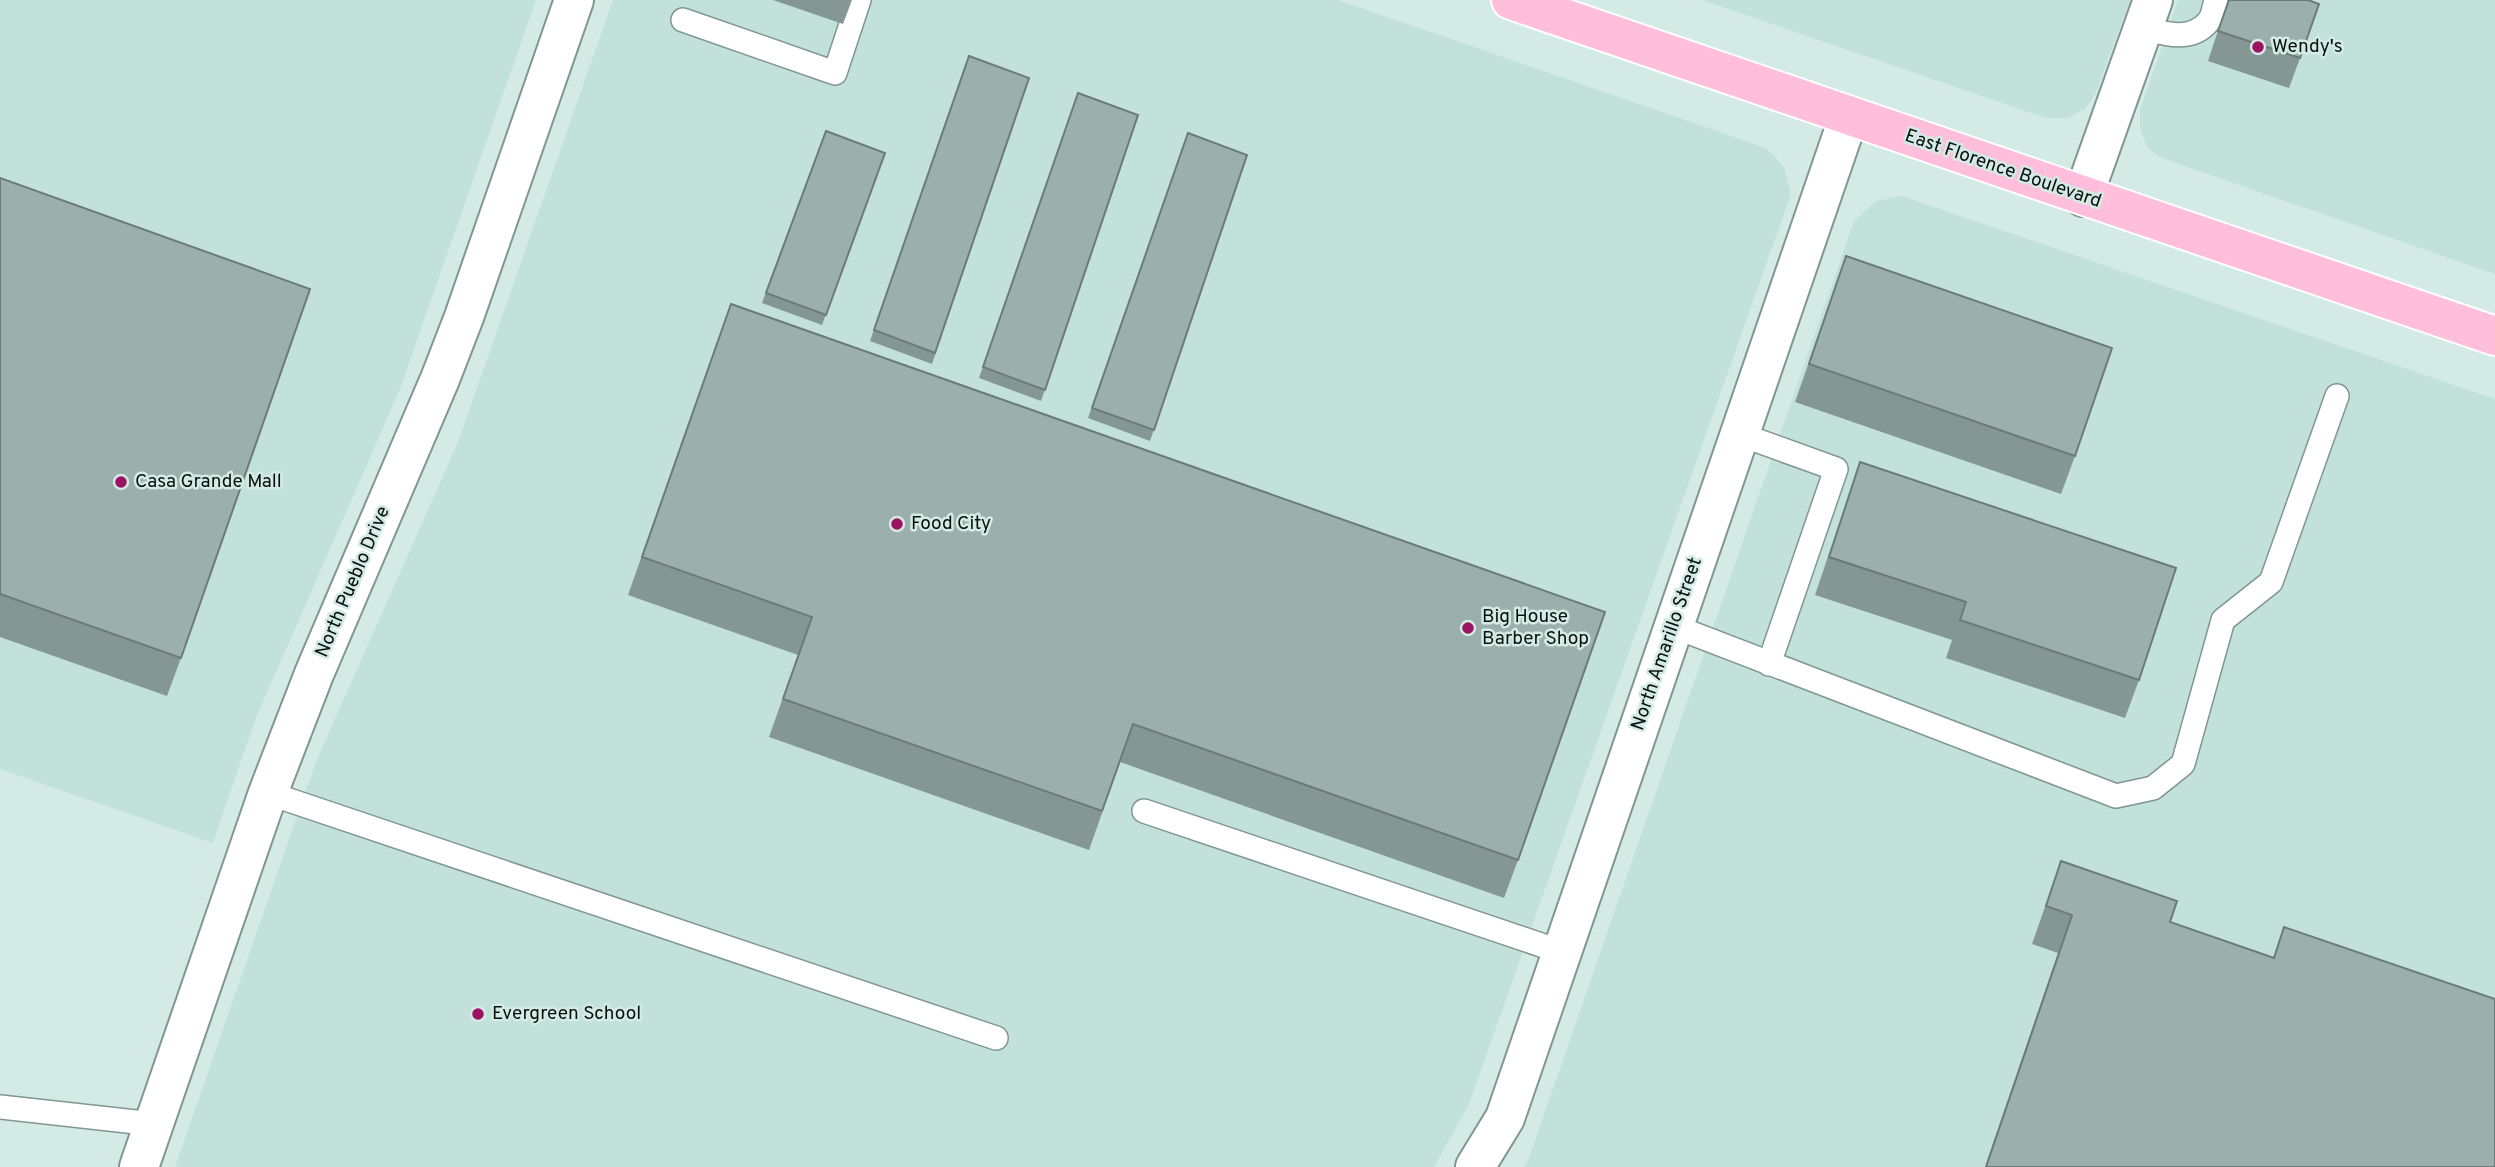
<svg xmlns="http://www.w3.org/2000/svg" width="2495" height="1167" font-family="Overpass,sans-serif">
  <rect width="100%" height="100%" fill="#d4eae5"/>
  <g fill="#c2e1da">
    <polygon points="0,0 536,0 400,389 255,720 213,843 0,769"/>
    <polygon points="613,0 1338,0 1766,148 1784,167 1791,194 1469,1104 1434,1167 175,1167 317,759 458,442"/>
    <polygon points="1702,0 2130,0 2096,93 2085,109 2068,118 2046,118"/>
    <polygon points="2178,0 2495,0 2495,274 2159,157 2147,147 2140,128 2140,110"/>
    <polygon points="1902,196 2495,399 2495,1167 1524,1167 1529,1158 1854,221 1876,201"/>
  </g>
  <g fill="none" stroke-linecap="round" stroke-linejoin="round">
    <defs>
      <g id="service">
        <polyline points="683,20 835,73 859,0"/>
        <path d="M2143 28C2165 34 2191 42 2208 22 2213 17 2214 6 2216 0"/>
        <polyline points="1739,434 1836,469 1769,664"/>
        <polyline points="1673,626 2116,796 2153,788 2183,764 2223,620 2271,582 2337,396"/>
        <polyline points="268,793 996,1038"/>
        <polyline points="1144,811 1562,952"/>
        <polyline points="0,1107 154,1124"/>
      </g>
      <g id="minor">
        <polyline points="2083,197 2153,0"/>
        <polyline points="139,1167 268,793 314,674 440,379 464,317 574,0"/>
        <polyline points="1475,1167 1505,1118 1849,116"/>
      </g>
      <polyline id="primary" points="1511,0 2495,336"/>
    </defs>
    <use href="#service" stroke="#819692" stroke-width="26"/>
    <use href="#minor" stroke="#819692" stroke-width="42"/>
    <use href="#primary" stroke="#fff" stroke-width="42"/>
    <use href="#service" stroke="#fff" stroke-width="23"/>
    <use href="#minor" stroke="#fff" stroke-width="38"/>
    <use href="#primary" stroke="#febedc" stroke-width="38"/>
  </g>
  <g fill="#859794">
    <polygon points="773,0 852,0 843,24"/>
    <polygon points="2228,0 2308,0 2300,58 2289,88 2208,61"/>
    <polygon points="969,56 1029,78 932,364 870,341"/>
    <polygon points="1078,93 1138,115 1041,401 979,378"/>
    <polygon points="826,131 885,153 822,325 762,303"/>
    <polygon points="1188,133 1247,155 1150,441 1088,418"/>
    <polygon points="0,178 181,658 167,696 0,637"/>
    <polygon points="1846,256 2075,456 2061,494 1795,402"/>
    <polygon points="717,342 1518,860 1504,898 1120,762 1089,850 769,737 798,655 628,595"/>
    <polygon points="1860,462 2139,680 2125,718 1946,658 1952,640 1815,595"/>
    <polygon points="2061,861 2170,922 2273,958 2284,927 2495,1167 1985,1167 2058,953 2032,944"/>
  </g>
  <g fill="#9bb0ac" stroke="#6c7b78" stroke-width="2">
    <polygon points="2229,0 2308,0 2319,4 2300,58 2218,31"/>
    <polygon points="969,56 1029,78 935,353 874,330"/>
    <polygon points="1078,93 1138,115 1045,390 983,367"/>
    <polygon points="826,131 885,153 826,315 766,293"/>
    <polygon points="1188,133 1247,155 1154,430 1092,408"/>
    <polygon points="0,178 310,289 181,658 0,594"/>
    <polygon points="1846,256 2112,348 2075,456 1809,364"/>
    <polygon points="731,304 1605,612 1518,860 1133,724 1102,811 783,699 812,617 642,557"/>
    <polygon points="1860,462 2176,568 2139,680 1960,620 1966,602 1829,557"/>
    <polygon points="2061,861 2177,901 2170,922 2274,958 2284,927 2495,999 2495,1167 1986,1167 2072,915 2046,906"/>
  </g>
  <g fill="#9c1363" stroke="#d4eae5" stroke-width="2.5">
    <circle cx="2258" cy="47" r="7"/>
    <circle cx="121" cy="482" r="7"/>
    <circle cx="897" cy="524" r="7"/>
    <circle cx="1468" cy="628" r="7"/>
    <circle cx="478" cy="1014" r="7"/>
  </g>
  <g text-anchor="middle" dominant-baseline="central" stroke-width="5" stroke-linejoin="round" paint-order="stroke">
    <g font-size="19" fill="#09110f" stroke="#d4eae5" text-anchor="start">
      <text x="2272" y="47">Wendy's</text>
      <text x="135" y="482">Casa Grande Mall</text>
      <text x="911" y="524">Food City</text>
      <text x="1482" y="617">Big House<tspan x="1482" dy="22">Barber Shop</tspan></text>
      <text x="492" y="1014">Evergreen School</text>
    </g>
    <g font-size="19" fill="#09110f" stroke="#d4eae5">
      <text transform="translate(2003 169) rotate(19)">East Florence Boulevard</text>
      <text transform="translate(353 582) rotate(-67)">North Pueblo Drive</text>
      <text transform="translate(1667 644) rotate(-71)">North Amarillo Street</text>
    </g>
  </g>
</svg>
